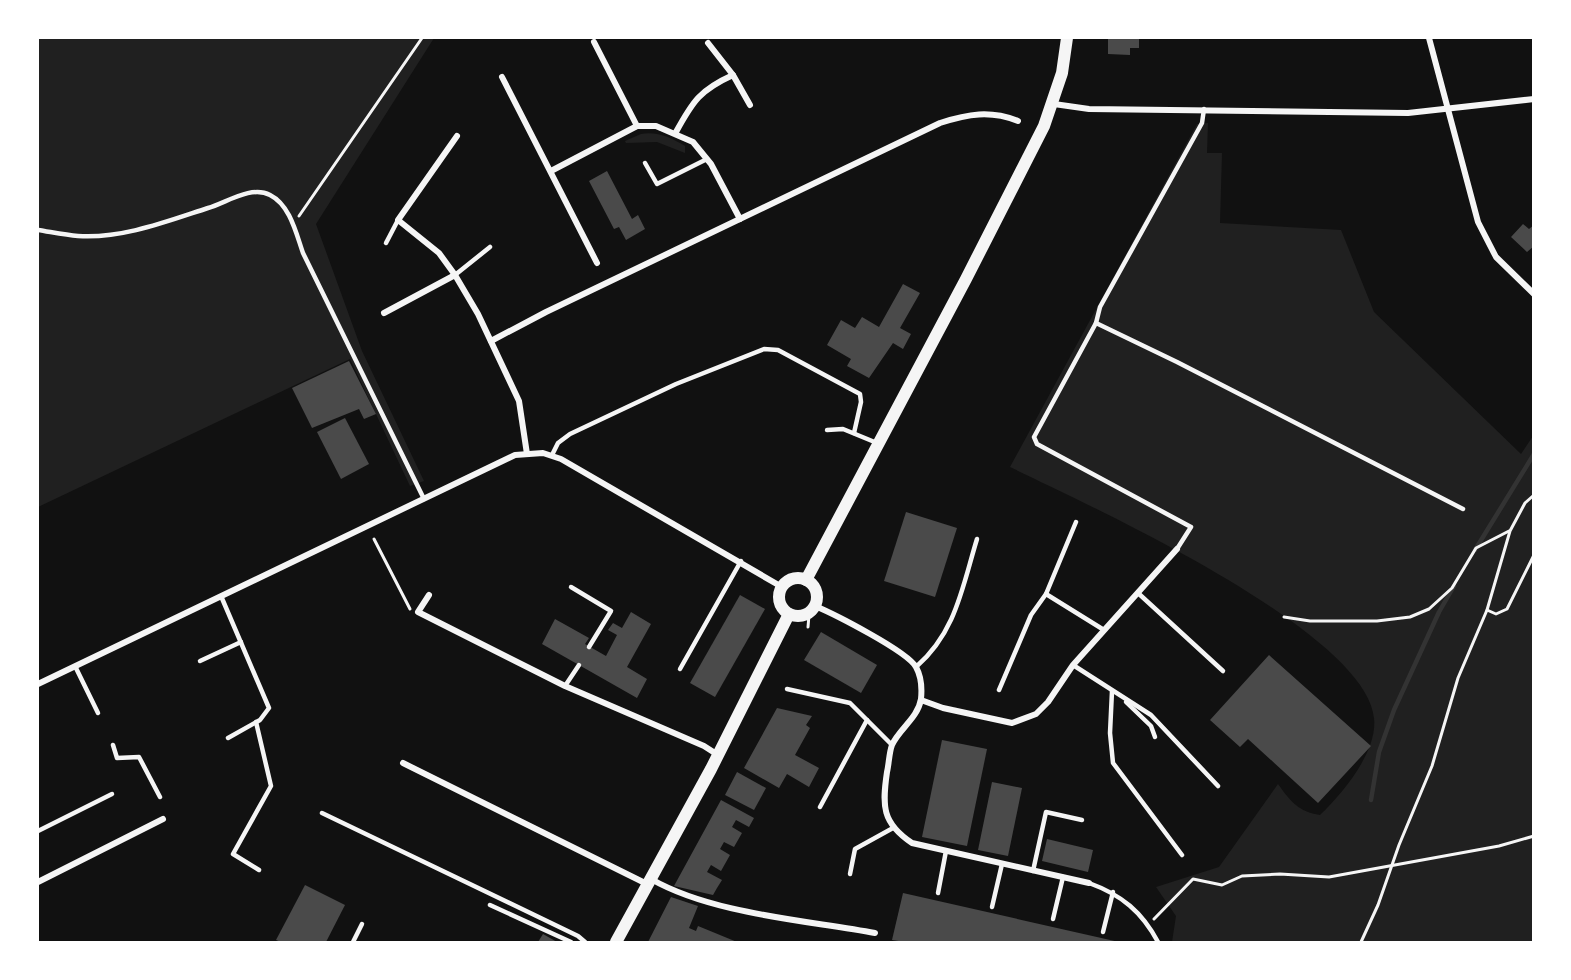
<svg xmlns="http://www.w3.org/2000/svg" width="1571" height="980" font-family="'Nunito Sans',sans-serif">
  <rect width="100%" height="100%" fill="#111"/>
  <g fill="#202020">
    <polygon points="38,38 434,38 316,224 362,351 424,481 410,486 350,359 38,507"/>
    <path d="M1208 123 1207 153H1222L1220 223 1341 230 1374 312 1521 454 1533 436V942H1172L1176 916 1156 887 1219 867 1278 784C1290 801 1299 812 1320 815 1343 793 1378 751 1374 718 1365 630 1086 504 1010 467L1197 124Z"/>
    <path d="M641 134C657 131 672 138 685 146V153L657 142 626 143 625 141Z"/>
  </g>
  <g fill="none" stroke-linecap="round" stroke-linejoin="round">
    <g stroke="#333" stroke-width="4.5">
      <polyline points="1475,550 1534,454"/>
      <polyline points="1371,800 1379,752 1394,710 1439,612 1454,586"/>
    </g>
  </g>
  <g fill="#4a4a4a">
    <polygon points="1108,38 1139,38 1139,48 1130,48 1130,55 1108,54"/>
    <polygon points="607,171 632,219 638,215 645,229 626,240 619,227 614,229 589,181"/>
    <polygon points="1523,224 1529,229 1534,225 1534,246 1527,252 1511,237"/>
    <polygon points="903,284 920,293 900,328 911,334 903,349 893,343 869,378 847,366 851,359 827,345 841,320 855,328 862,317 879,327"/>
    <polygon points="349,361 376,414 364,419 359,409 312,428 292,388"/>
    <polygon points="345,418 369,464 341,479 317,432"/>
    <polygon points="906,512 957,528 935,597 884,581"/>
    <polygon points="740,595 765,609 715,697 690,683"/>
    <polygon points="631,612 651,624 627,667 647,679 637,698 542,644 555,619 589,638 585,644 606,656 617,635 608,630 613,623 622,628"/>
    <polygon points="821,632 877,665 861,693 804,660"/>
    <polygon points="1269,655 1371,746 1318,803 1248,739 1240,747 1210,720"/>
    <polygon points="777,708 812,716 806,725 810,728 795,755 819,768 809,787 787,774 779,788 744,768"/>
    <polygon points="942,740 987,749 967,846 922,837"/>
    <polygon points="737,772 766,788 754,810 725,795"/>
    <polygon points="992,782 1022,788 1008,856 978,850"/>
    <polygon points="721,800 754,818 749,827 736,820 732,827 742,833 734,847 724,842 720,849 730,855 721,871 711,865 707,872 722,880 717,888 713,895 674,886"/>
    <polygon points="1047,839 1093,850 1088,872 1042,861"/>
    <polygon points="305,885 345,905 326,942 281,942 276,940"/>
    <polygon points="903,893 1119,942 905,942 892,940"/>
    <polygon points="671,897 698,906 689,928 696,931 698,926 737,942 648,942"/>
    <polygon points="543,934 557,942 538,942"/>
  </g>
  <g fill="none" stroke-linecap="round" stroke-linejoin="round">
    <g stroke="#f5f5f5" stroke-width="3">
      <polyline points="299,216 422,38"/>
      <polyline points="374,539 410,609"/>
      <polyline points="1487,610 1496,614 1507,609 1534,555"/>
      <polyline points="1284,617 1310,621 1377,621 1410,617 1429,609 1452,588 1476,548 1509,531"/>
      <polyline points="808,627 809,615"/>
      <polyline points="1154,919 1193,879 1222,885 1242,876 1280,874 1329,877 1499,846 1534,836"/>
      <polyline points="1361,942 1378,905 1399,845 1432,766 1458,678 1487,610 1510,531 1525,503 1534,495"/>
    </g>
    <g stroke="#f5f5f5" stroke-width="4.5">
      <polyline points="645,163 657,184 707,159"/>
      <path d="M38 230C51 232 65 235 78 236 122 239 168 221 208 208 226 203 251 185 270 195 290 205 296 233 303 253L424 499"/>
      <polyline points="386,243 398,220"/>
      <polyline points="455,275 490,247"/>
      <polyline points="1096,323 1177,362 1463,509"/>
      <polyline points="827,430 843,429 877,443"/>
      <polyline points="552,455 558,443 570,434 676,384 764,349 778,350 860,394 861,402 854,433"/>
      <polyline points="1177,549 1191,527 1037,444 1034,437 1096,323 1100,307 1202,123 1204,109"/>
      <polyline points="571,587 611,611 589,647"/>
      <polyline points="1138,593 1223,671"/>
      <polyline points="1046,594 1104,630"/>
      <polyline points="221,596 269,708 260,720 228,738"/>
      <polyline points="200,661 241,642"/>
      <polyline points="1073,665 1151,715 1218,786"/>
      <polyline points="75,666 98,713"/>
      <path d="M916 667C956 632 962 588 977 539"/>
      <polyline points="680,669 741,561"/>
      <polyline points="565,686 579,665"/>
      <polyline points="787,689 850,703 892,745"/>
      <polyline points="999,690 1031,615 1046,594 1076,522"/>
      <polyline points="1112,691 1110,733 1113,763 1182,855"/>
      <polyline points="1126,702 1151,726 1155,737"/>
      <polyline points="256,722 271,786 233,854 259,870"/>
      <polyline points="113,745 117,758 139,757 160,797"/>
      <polyline points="820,807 867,720"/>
      <polyline points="322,813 578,936 585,942"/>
      <polyline points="38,831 112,794"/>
      <polyline points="1033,871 1046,812 1082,820"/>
      <polyline points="850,874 855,849 893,828"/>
      <path d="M1089 883C1122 895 1142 912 1158 942"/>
      <polyline points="938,893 946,851"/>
      <polyline points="490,905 571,942"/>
      <polyline points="992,907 1002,864"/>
      <polyline points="1053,919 1063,877"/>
      <polyline points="1103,932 1113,892"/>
      <polyline points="353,942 362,924"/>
    </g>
    <g stroke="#f5f5f5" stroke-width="6">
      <polyline points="1429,38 1478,222 1496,257 1534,294"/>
      <polyline points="594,42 637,126"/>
      <polyline points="708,43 733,75 750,105"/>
      <polyline points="502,77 597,263"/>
      <polyline points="1054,104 1089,109 1408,113 1534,99"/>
      <path d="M676 132C693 101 700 90 733 75"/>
      <polyline points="457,136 398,220 439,253 455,275 478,314 519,401 527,454"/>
      <polyline points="551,171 637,126 656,126 693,142 711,164 740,219"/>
      <polyline points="384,313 455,275"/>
      <path d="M491 341 546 312 940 123C968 114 990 110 1018 121"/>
      <polyline points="429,595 418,612 565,686 704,746 718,755"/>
      <path d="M815 606C834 614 907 651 916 667 921 676 922 689 921 699 918 718 899 729 892 745 889 753 889 764 887 772 882 806 882 823 912 843L1089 883"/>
      <polyline points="38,684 515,455 543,453 561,459 782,587"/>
      <polyline points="921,700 943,708 1012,723 1036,714 1048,702 1073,665 1177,549"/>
      <polyline points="403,763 647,884"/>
      <path d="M651 879C712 914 805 920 875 933"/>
      <polyline points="38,882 163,819"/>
    </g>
    <g stroke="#f5f5f5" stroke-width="12">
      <circle cx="798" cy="597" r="19"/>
      <polyline points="806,580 966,279 1044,126 1062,73 1067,38"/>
      <polyline points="616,942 711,769 789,614"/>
    </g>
  </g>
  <rect width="1571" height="980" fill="none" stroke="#ffffff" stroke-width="78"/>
</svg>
